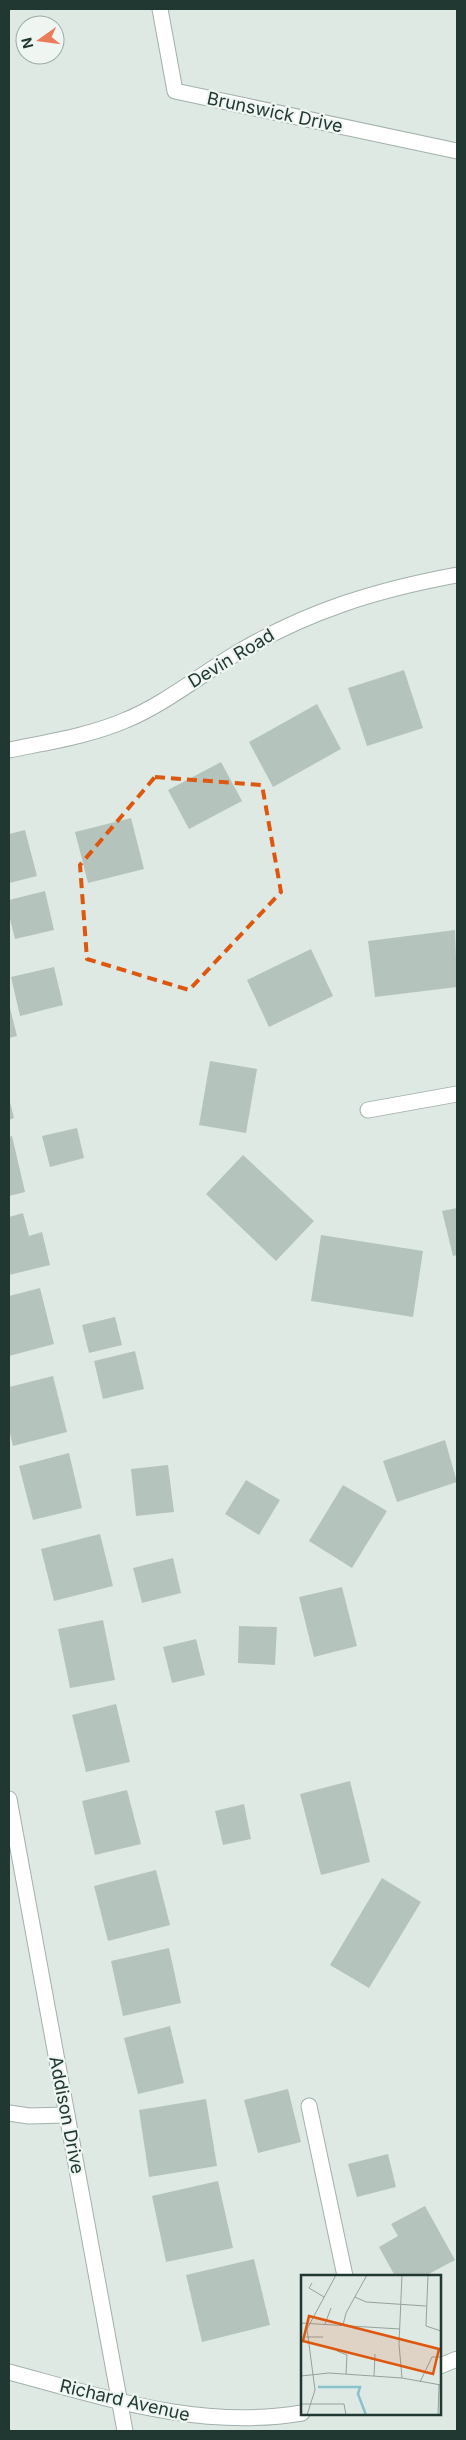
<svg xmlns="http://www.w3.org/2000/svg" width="466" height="2440" font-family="Inter,sans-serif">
  <rect width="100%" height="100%" fill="#dfe9e4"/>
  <g fill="#b4c4bd">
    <polygon points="404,670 423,728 367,746 348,688"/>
    <polygon points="317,704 341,749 273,787 249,742"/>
    <polygon points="221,762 242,801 189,829 168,790"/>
    <polygon points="131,818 144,869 88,883 75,832"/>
    <polygon points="25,830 37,876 9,883 9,834"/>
    <polygon points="45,891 54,930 15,939 9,915 9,900"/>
    <polygon points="455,930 457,987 375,997 368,941"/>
    <polygon points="311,949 333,996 269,1027 247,980"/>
    <polygon points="54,967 63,1005 20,1016 11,977"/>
    <polygon points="9,1004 17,1036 9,1038"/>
    <polygon points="210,1061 257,1069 246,1133 199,1125"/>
    <polygon points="9,1098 14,1118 9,1120"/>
    <polygon points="77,1128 84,1158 50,1167 42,1136"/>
    <polygon points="12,1136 25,1192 9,1196 9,1137"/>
    <polygon points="243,1155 314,1221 276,1261 206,1194"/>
    <polygon points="457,1208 457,1255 453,1256 442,1211"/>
    <polygon points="23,1213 29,1236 42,1232 50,1265 9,1275 9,1217"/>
    <polygon points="321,1235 423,1251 413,1317 311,1301"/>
    <polygon points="40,1288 54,1344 9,1356 9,1296"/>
    <polygon points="115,1317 122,1345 89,1353 82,1325"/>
    <polygon points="135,1351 144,1389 103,1399 94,1361"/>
    <polygon points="53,1376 67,1432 13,1446 9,1429 9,1387"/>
    <polygon points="445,1440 457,1482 397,1502 383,1461"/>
    <polygon points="69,1453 82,1508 33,1520 19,1466"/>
    <polygon points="168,1465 174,1512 136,1516 131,1469"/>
    <polygon points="246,1480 280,1500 259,1535 225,1514"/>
    <polygon points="343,1485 387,1511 352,1568 309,1541"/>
    <polygon points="100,1534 113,1586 54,1601 41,1549"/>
    <polygon points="173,1558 181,1593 142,1603 133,1568"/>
    <polygon points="342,1587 357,1646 314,1657 299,1597"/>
    <polygon points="103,1620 115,1680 70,1688 58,1629"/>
    <polygon points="239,1626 277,1627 275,1665 238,1663"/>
    <polygon points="196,1639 205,1675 172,1683 163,1647"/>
    <polygon points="116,1704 130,1762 86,1772 72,1715"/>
    <polygon points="350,1781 370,1862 321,1875 300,1794"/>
    <polygon points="127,1790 141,1844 95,1855 82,1801"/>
    <polygon points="244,1804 251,1839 223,1845 215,1811"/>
    <polygon points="156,1870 170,1925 108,1941 94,1886"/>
    <polygon points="382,1878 421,1902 369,1988 330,1965"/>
    <polygon points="169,1948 181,2003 123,2016 111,1961"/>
    <polygon points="170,2026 184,2083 138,2094 124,2038"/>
    <polygon points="288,2089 301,2142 258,2153 244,2100"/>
    <polygon points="206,2099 217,2166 149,2177 139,2110"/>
    <polygon points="388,2154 396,2187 357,2197 348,2164"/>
    <polygon points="218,2181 233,2248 166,2262 152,2196"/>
    <polygon points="425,2206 455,2260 425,2276 395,2276 379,2247 398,2236 391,2224"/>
    <polygon points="254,2259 270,2325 202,2342 186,2275"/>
  </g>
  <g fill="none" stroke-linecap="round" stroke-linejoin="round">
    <defs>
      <g id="minor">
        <polyline points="160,9 175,91 457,151"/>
        <path d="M9 750C48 742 89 736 126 720 163 705 202 674 237 653 308 611 376 590 457 575"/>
        <polyline points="368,1110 457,1094"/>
        <polyline points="9,1799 125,2431"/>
        <polyline points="309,2106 345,2276"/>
        <polyline points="9,2113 29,2116 67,2115"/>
        <polyline points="440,2366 457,2359"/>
        <path d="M9 2372C106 2398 201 2430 302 2413"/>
      </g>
    </defs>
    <use href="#minor" stroke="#a2b0ab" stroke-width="17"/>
    <use href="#minor" stroke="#fff" stroke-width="15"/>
  </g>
  <path fill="none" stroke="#de570e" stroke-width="4" stroke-dasharray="10 6" stroke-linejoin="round" d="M155 777 262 785 281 892 189 990 87 959 80 865Z"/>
  <g text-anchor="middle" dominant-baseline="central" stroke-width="4.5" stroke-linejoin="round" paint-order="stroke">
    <g font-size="18" fill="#213832" stroke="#eff6f2">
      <text transform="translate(275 112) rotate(12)">Brunswick Drive</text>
      <text transform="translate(231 658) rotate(-31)">Devin Road</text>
      <text transform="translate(67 2115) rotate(79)">Addison Drive</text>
      <text transform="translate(125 2400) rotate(13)">Richard Avenue</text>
    </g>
  </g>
  <g transform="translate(301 2275)">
    <rect width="140" height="140" fill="#dfe9e4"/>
    <path fill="none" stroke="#88c3cc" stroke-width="2.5" d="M17 112H59L57 119 65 140"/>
    <path fill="none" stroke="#93a29d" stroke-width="1" d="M127 0 125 51 140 56M11 8 8 13 23 22M54 22 65 27 125 31M0 48 99 54M24 49 30 33M42 50 45 38 66 0M5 62H22M36 76 46 80 45 99M0 101 28 98 101 103 140 110M73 101 74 79M101 103 98 69 101 0M119 107 131 82H140M0 129H43L45 140M6 140 14 115 6 54 35 0M137 140 138 110"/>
    <path fill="#de570e" fill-opacity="0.15" stroke="#de570e" stroke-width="2.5" d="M8 41 138 74 132 99 2 66Z"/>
    <rect width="140" height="140" fill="none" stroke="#213832" stroke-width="2.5"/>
  </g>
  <rect width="466" height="2440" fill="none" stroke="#213832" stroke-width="20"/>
  <g transform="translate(40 40) rotate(256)"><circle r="24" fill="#eff6f2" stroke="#9daaa5"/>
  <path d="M0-4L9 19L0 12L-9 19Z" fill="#eb7c5b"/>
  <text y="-8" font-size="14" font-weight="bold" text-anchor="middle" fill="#213832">N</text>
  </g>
</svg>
